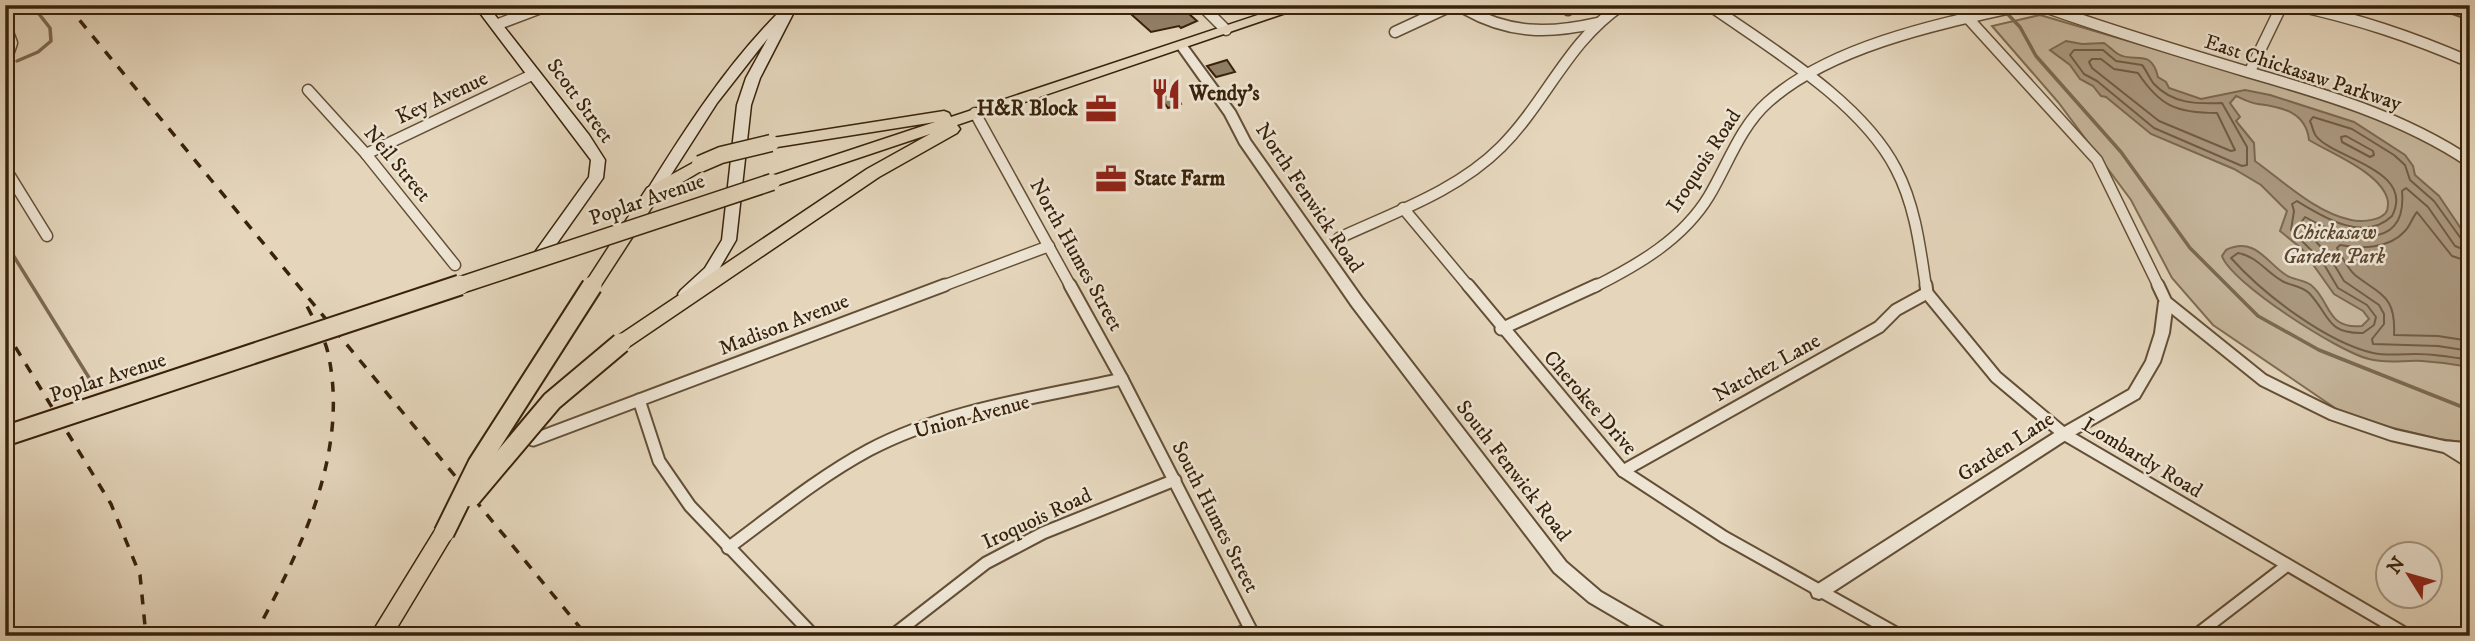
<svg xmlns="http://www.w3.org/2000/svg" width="2475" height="641" font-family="'IM FELL DW Pica',serif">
  <rect width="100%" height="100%" fill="#e4d5bb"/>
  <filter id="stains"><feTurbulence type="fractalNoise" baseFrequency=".00286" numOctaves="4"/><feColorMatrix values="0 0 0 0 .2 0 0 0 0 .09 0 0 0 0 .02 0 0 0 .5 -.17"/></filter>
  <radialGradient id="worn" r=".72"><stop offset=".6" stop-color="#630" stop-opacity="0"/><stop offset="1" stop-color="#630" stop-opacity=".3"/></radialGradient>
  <polygon fill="#c7b79d" stroke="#806c54" stroke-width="2" points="2040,15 2359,109 2438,147 2470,167 2470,443 2439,439 2389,427 2338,410 2213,325 2172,278 2131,200 2058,102 1992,26"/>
  <path fill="#aa987f" stroke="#7c6950" stroke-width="2" fill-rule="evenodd" d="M2066 41 2082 44 2104 43C2109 46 2113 51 2118 54 2134 64 2151 47 2158 77L2166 82 2169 88 2201 99 2245 90 2270 95 2354 122 2405 155 2413 166 2415 175 2439 196 2470 242V367C2454 364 2438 362 2422 361 2404 360 2386 364 2369 359 2339 352 2231 283 2222 256L2226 250C2255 236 2267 263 2286 275 2294 280 2304 280 2311 285 2331 301 2326 330 2362 326L2369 319 2363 311 2334 294 2302 249 2280 231 2287 211 2261 185 2234 169 2151 134 2106 97 2101 96 2093 86 2080 79 2070 65 2050 50ZM2236 96C2243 99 2250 103 2258 104 2282 107 2306 112 2309 140 2332 154 2384 174 2388 202 2388 207 2388 213 2382 216 2375 221 2359 222 2351 220 2315 212 2284 182 2255 161L2254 143 2236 121 2240 117 2230 103Z"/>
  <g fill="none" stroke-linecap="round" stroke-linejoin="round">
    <g stroke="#715d44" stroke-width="2">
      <path d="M2074 50H2103L2116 61 2142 65C2147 71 2149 78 2154 84 2173 104 2196 104 2222 103L2247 147V165L2242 166 2154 128 2097 81 2084 74 2070 55Z"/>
      <path d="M2092 59H2101L2114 69 2138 73C2160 106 2176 113 2217 113L2235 150 2231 151 2159 121 2092 68 2089 62Z"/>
      <polygon points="2346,136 2373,151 2374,155 2370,157 2342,142 2341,137"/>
      <path d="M2470 243 2462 240 2434 201 2410 180 2405 165 2394 155 2352 129 2313 117 2310 121C2312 125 2313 132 2316 136 2334 159 2416 170 2392 216 2364 243 2323 217 2297 201L2292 204 2294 211 2291 230 2322 261 2338 288 2367 305 2376 317 2374 325 2363 333C2326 334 2330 315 2309 293 2302 286 2293 286 2284 282 2266 273 2259 257 2238 253L2231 258C2263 294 2326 342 2373 353 2387 356 2402 354 2416 354 2434 354 2452 357 2470 360"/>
      <path d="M2470 252 2455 246 2428 207 2406 188 2402 191C2408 257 2340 237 2305 217L2300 224 2329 256 2344 281 2379 305 2384 314V324L2372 339 2373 344 2438 346 2470 351"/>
      <path d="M2470 262 2452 256 2417 212C2412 218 2410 226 2405 231 2389 249 2361 249 2340 245L2337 248C2342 257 2348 269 2355 275 2382 296 2396 296 2394 335L2438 336 2470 341"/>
    </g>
    <g stroke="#7c6950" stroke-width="3.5">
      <polyline points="1999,5 2020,27 2036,56 2121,152 2190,248 2258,316 2319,350 2470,410"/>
      <polyline points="17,61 38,52 51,41 50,28 32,5"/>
      <polyline points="5,242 91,381"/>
    </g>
  </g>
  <g fill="#917f66" stroke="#38220a" stroke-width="2">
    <polygon points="1151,5 1179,5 1197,21 1181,28 1179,26 1151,32 1132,15"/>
    <polygon points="1227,60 1235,72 1216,77 1207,66"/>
    <polygon points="1167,83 1177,96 1181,104 1168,108 1153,87"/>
  </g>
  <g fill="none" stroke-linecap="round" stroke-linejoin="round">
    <defs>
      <g id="minor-far1">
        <polyline points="1201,5 1226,30"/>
        <polyline points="1561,5 1568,10"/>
        <path d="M1709 5C1770 48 1861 101 1896 169 1915 205 1920 247 1926 287"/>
        <polyline points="1956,5 2097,160 2159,287"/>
        <path d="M2039 5C2108 30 2178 51 2248 72 2325 94 2403 117 2470 162"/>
        <path d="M2294 5C2358 19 2410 36 2470 62"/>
        <path d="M1465 9C1509 34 1549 34 1597 23"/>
        <polyline points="5,24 12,43 5,63"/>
        <polyline points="496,25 549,5"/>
        <polyline points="1395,32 1449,7"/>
        <polyline points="2250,71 2282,5"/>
        <polyline points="308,90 366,154 455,265"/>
        <polyline points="975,113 1071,287"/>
        <polyline points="366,154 534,74"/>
        <polyline points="5,168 47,236"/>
        <polyline points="1403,208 1469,287"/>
        <path d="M1339 238C1395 212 1457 191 1501 147 1546 102 1568 41 1622 5"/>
        <polyline points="940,287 1049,246"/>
        <path d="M1594 287C1638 265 1683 239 1709 196 1728 164 1740 127 1768 102 1832 45 1943 23 2025 5"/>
      </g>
      <g id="minor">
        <polyline points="1070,285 1122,379 1254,636"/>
        <polyline points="1468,285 1623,471 1724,537 1901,636"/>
        <polyline points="1926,285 1927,293 1996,377 2064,434 2409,636"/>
        <polyline points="2158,285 2166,302 2263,380 2332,414 2393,435 2446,447 2470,462"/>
        <polyline points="1501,329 1597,285"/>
        <polyline points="639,400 659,461 690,506 814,636"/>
        <polyline points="533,440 945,285"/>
        <polyline points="2448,447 2470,449"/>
        <polyline points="1623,471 1879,327 1896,310 1927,293"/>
        <path d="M728 548C774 514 819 477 869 450 947 409 1037 398 1122 379"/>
        <polyline points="892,636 986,563 1043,533 1175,480"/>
        <polyline points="1233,636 1250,629"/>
        <polyline points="2195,636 2286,566"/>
      </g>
      <g id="tertiary">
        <polygon points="2429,5 2446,5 2470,12 2470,19"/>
        <polygon points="1182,43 1186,44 1235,111 1250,140 1362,298 1566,562 1601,592 1669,631 1671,636 1647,636 1589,602 1554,572 1352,306 1240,144 1225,115 1176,46"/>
        <polygon points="2166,297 2173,302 2169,333 2160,362 2139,398 2069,438 1825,597 1819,599 1813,597 1811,592 1813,587 2059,430 2129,390 2146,361 2155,333 2159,302"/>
      </g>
      <g id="secondary">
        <polygon points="474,5 487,5 589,135 605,160 603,178 541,266 536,267 528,262 589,177 591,160"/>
        <path d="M786 5H794L796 8 760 78 751 105 736 240 715 276 691 298H681L678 294 681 290 705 268 722 240 737 105 746 78 768 38 717 103 658 195H648L646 192C685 129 725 67 777 14L781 13Z"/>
      </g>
      <g id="primary">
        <polygon points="1288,5 1309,5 957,125 960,129 957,133 879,177 627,348 615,348 612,343 615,338 867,169 930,134 772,187 764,182 766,178 935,122 771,148 763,143 766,139 944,111 949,113 951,117"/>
        <polygon points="700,159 706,160 708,164 706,168 659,196 598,290 586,290 583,286 586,282 647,188"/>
        <polygon points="444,525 451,527 454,533 392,636 370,636 437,527"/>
      </g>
    </defs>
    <use href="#minor-far1" stroke="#634f36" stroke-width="13"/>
    <use href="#minor" stroke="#634f36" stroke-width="15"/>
    <use href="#tertiary" stroke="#634f36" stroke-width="4"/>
    <use href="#secondary" stroke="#38220a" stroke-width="3"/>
    <use href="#primary" stroke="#38220a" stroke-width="3"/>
    <use href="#minor-far1" stroke="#ede4d3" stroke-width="10"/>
    <use href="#minor" stroke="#ede4d3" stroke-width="11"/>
    <use href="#tertiary" fill="#ede4d3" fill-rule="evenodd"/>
    <use href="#secondary" fill="#ede4d3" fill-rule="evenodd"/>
    <use href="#primary" fill="#e4d5bb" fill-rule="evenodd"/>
    <g stroke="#38220a" stroke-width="3.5" stroke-dasharray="10 10" stroke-linecap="butt">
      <polyline points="67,5 587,636"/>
      <polyline points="5,330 111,504 140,575 146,636"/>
      <path d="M254 636C300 552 350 452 328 353 324 335 312 317 304 300"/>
    </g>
    <defs>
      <g id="primary-bridge-far1">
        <polyline points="700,164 721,155 771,143"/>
        <polyline points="455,287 772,182"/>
      </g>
      <g id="primary-bridge">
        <polyline points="5,436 460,285"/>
        <polyline points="471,497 552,401 621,343"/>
        <polyline points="444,533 478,464 592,286"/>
      </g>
    </defs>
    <use href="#primary-bridge-far1" stroke="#38220a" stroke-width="19" stroke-linecap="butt"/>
    <use href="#primary-bridge" stroke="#38220a" stroke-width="23" stroke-linecap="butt"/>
    <use href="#primary-bridge-far1" stroke="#e4d5bb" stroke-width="16"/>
    <use href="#primary-bridge" stroke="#e4d5bb" stroke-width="19"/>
  </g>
  <defs>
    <symbol id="restaurant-bare" viewBox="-9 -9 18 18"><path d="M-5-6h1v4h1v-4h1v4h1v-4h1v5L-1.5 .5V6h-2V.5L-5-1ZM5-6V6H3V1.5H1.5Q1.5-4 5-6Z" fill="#8f2418" stroke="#ede4d3" stroke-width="2.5" paint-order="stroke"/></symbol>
    <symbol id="office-bare" viewBox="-9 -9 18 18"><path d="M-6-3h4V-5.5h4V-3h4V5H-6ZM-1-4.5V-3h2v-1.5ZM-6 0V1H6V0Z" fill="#8f2418" stroke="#ede4d3" stroke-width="2.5" paint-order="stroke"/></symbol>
  </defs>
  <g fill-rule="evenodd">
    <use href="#restaurant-bare" x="1144" y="72" width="44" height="44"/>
    <use href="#office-bare" x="1079" y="87" width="44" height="44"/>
    <use href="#office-bare" x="1089" y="157" width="44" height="44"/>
  </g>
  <g text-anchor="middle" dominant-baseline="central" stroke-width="5" stroke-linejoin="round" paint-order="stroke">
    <g font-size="21" fill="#38220a" stroke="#ede4d3">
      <text transform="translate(2303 73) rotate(18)">East Chickasaw Parkway</text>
      <text transform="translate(442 98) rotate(-25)">Key Avenue</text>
      <text transform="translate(580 101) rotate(54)">Scott Street</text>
      <text transform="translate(1704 161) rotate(-57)">Iroquois Road</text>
      <text transform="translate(397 164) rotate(50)">Neil Street</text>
      <text transform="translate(1309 198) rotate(56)">North Fenwick Road</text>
      <text transform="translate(647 200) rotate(-19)">Poplar Avenue</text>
      <text transform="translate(1076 255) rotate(61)">North Humes Street</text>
      <text transform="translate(784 325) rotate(-21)">Madison Avenue</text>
      <text transform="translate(1767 368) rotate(-29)">Natchez Lane</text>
      <text transform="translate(108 378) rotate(-18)">Poplar Avenue</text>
      <text transform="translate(1590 403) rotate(49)">Cherokee Drive</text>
      <text transform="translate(972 417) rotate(-15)">Union Avenue</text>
      <text transform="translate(2006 447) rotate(-33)">Garden Lane</text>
      <text transform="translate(2142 458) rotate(31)">Lombardy Road</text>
      <text transform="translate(1513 471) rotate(52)">South Fenwick Road</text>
      <text transform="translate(1215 517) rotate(63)">South Humes Street</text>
      <text transform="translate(1037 519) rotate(-25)">Iroquois Road</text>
    </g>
    <g font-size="21" font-weight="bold" fill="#38220a" stroke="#ede4d3" text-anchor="start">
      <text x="1189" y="94">Wendy's</text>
      <text x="1078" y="109" text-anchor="end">H&amp;R Block</text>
      <text x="1134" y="179">State Farm</text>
    </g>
    <g font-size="21" font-style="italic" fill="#5c472f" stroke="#ede4d3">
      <text x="2334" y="233">Chickasaw<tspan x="2334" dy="24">Garden Park</tspan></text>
    </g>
  </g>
  <rect width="2475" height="641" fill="none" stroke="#e4d5bb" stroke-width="28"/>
  <rect x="7" y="7" width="2461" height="627" fill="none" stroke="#38220a" stroke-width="3.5"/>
  <rect x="14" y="14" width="2447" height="613" fill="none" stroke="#38220a" stroke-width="2"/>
  <g transform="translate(2409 575) rotate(307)"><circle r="33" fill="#ede4d3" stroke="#a59683" stroke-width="2"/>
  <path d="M0-5L12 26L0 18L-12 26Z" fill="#8f2418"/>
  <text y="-10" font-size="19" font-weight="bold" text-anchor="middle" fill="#38220a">N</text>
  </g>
  <rect width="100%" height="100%" filter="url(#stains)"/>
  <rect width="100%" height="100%" fill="url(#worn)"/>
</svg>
